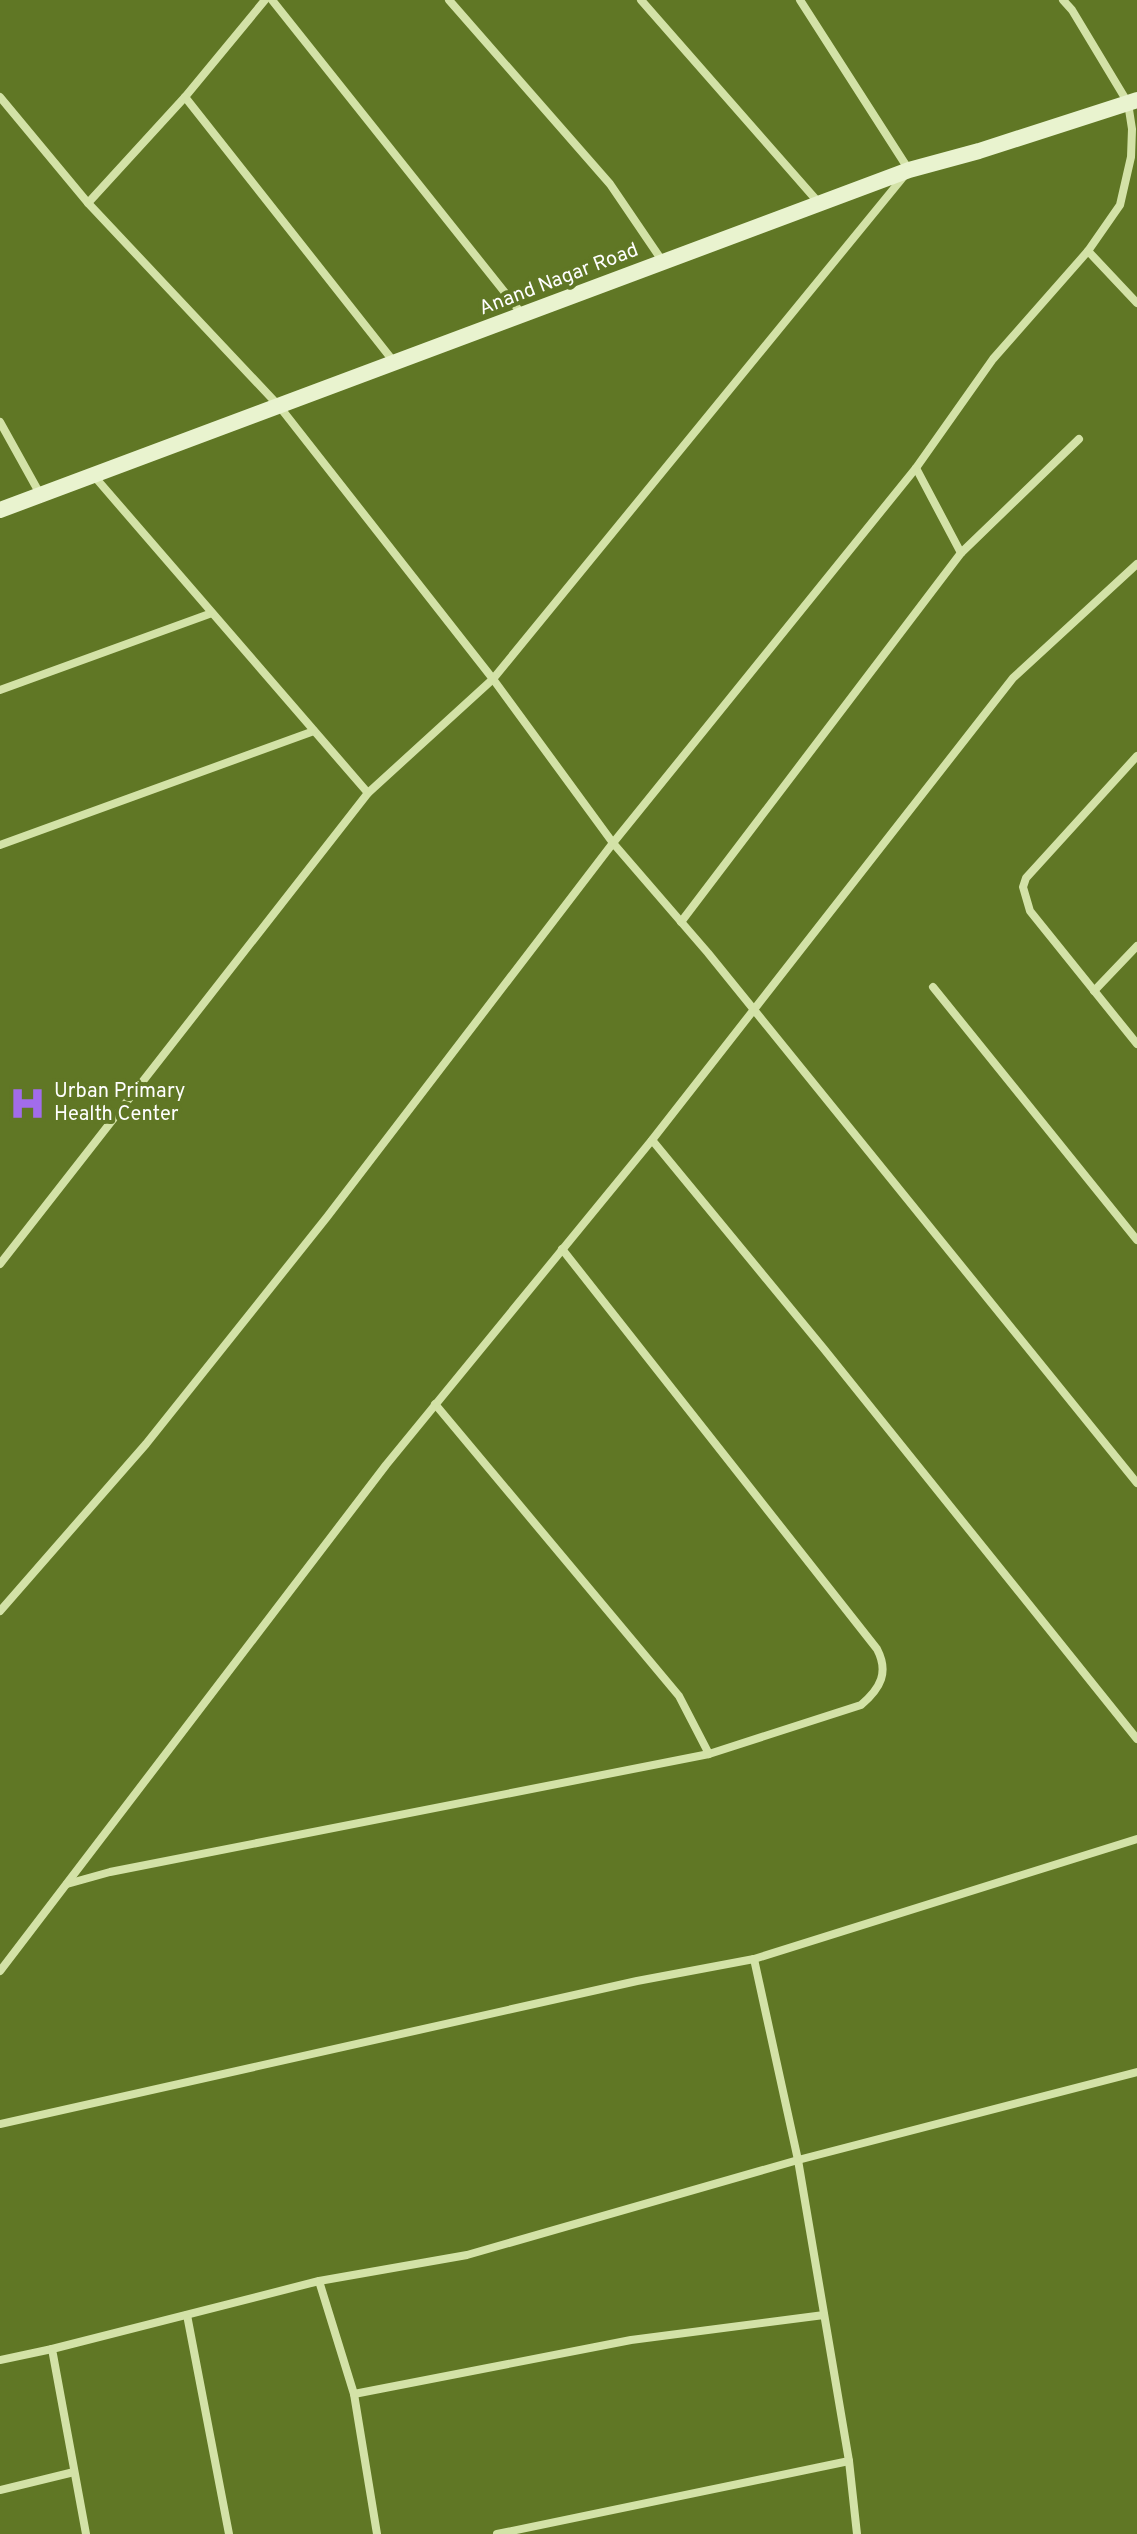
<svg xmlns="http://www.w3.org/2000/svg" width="1137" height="2534" font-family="Overpass,sans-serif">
  <rect width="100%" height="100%" fill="#607725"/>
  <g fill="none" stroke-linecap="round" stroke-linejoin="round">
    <g stroke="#d3e2a7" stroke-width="8">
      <polyline points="272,0 522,314"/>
      <polyline points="449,0 610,184 663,262"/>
      <polyline points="641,0 819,203"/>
      <polyline points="0,97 88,203 279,406 493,679 613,843 708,953 1137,1483"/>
      <polyline points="185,97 394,362"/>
      <polyline points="88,203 185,97 265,0"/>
      <polyline points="1088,251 1137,303"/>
      <polyline points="0,422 40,494"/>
      <polyline points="916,468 961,553"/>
      <polyline points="94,476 368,793"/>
      <polyline points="0,690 212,613"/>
      <polyline points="1137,756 1026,878 1023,887 1030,911 1137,1044"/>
      <polyline points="0,845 314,731"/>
      <polyline points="681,922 961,553 1079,439"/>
      <polyline points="933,987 1137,1240"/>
      <polyline points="1094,991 1137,946"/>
      <polyline points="652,1140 824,1349 1137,1739"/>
      <polyline points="0,1264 368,793 493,679 909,170 800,0"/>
      <polyline points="435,1404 679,1696 709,1754"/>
      <polyline points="0,1611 146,1444 327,1217 613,843 916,468 993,359 1088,251 1120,205 1131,157 1132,129 1128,103 1072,10 1063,0"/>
      <path d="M67 1884 110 1872 709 1754 861 1705C881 1688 889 1672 877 1649L562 1249"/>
      <polyline points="754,1959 798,2160 849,2461 857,2534"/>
      <polyline points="0,1971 386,1465 652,1140 1013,678 1137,564"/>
      <polyline points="0,2124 637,1981 754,1959 1137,1839"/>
      <polyline points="319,2281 354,2394 377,2534"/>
      <polyline points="187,2315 229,2534"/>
      <polyline points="0,2360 52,2349"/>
      <polyline points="354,2394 631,2340 824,2315"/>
      <polyline points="0,2490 74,2472"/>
      <polyline points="86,2534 52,2349 319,2281 467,2255 798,2160 1137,2072"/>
      <polyline points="497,2534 849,2461"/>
    </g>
    <polyline stroke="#e9f3cf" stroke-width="16" points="0,510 909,170 979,151 1137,100"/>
  </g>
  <defs>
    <symbol id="hospital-bare" viewBox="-9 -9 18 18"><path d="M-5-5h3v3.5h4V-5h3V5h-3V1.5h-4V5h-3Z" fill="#a26ceb" stroke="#607725" stroke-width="2.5" paint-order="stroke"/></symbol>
  </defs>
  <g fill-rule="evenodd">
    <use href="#hospital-bare" x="2" y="1078" width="51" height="51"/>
  </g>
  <g text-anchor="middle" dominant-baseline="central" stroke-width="8" stroke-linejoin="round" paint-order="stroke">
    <g font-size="20" fill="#fff" stroke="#607725">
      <text transform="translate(559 280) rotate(-21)">Anand Nagar Road</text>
    </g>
    <g font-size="20" fill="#fff" stroke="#607725" text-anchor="start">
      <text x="54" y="1092">Urban Primary<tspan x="54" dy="23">Health Center</tspan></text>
    </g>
  </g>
</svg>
